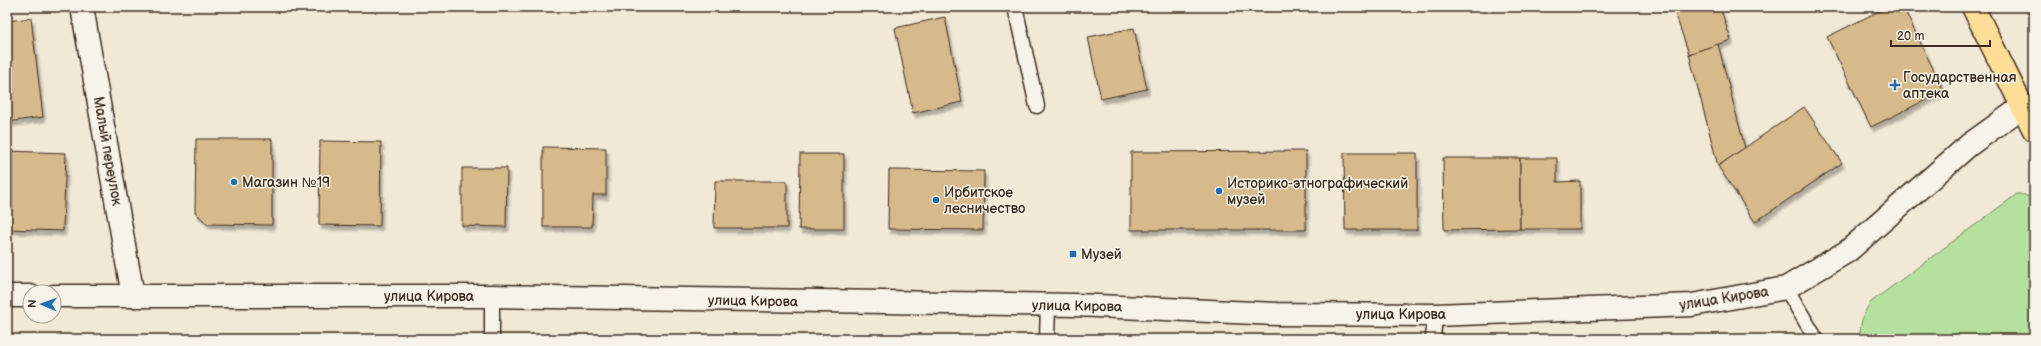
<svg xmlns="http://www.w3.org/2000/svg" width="2041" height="346" font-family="'Balsamiq Sans',sans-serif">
  <defs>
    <filter id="shadow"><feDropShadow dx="2.5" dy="4.5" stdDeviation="1" flood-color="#0004"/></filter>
  </defs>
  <rect width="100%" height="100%" fill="#f1e8d6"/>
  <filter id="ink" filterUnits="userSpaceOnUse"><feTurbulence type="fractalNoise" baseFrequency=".025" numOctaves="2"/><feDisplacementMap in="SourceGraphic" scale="8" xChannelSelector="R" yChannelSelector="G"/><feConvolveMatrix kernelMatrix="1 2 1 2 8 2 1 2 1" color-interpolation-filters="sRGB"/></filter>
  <g filter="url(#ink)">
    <path fill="#b5e19f" stroke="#78865e" d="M2017 194C2025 194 2029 196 2034 202V339H1860C1860 324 1862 315 1871 302Z"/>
    <g fill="#d7ba8c" stroke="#3b2a1e" filter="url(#shadow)">
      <polygon points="1673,7 1720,7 1731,40 1689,54"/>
      <polygon points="1887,7 1903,7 1944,91 1871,127 1827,37"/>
      <polygon points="945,17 962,102 913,113 895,28"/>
      <polygon points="31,18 43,117 7,122 7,21"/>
      <polygon points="1134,28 1147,89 1101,99 1088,37"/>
      <polygon points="1718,44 1745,148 1718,166 1689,54"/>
      <polygon points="1804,107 1842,163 1755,222 1718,166"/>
      <polygon points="196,139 272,139 272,225 207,224 195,212"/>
      <polygon points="320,141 381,142 380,226 319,225"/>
      <polygon points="543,147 606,148 606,195 593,195 592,227 543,227"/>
      <polygon points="7,151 66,153 63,231 7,229"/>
      <polygon points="1306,151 1306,230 1131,230 1131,152"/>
      <polygon points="1344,153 1417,153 1417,230 1345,230"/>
      <polygon points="800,154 844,154 844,229 799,229"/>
      <polygon points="1443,158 1520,158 1520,229 1444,230"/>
      <polygon points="1520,158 1557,158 1557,182 1580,181 1580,229 1520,229"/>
      <polygon points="462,168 507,168 506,227 462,226"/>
      <polygon points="889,170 984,171 983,230 888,229"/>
      <polygon points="715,181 787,181 787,228 714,228"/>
    </g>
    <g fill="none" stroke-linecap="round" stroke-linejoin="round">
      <defs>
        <g id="service">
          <polyline points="1015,7 1037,106"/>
          <polyline points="1786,288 1816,339"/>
          <polyline points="492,339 492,296"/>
          <polyline points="1047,339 1048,305"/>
          <polyline points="1433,339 1435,315"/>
        </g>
        <polyline id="minor" points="82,7 133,296"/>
        <g id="tertiary">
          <polyline points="7,296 30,296"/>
          <polyline points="54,296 492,296 1075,305 1277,314 1435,315 1692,305 1786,288 1848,251 1969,145 2022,107"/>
        </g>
        <polyline id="primary" points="1973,7 2034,130"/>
      </defs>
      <use href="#service" stroke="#3b2a1e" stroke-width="17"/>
      <use href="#minor" stroke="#3b2a1e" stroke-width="25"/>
      <use href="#tertiary" stroke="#3b2a1e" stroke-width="25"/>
      <use href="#primary" stroke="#3b2a1e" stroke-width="25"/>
      <use href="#service" stroke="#f7f3e8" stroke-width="14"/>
      <use href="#minor" stroke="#f7f3e8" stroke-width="22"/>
      <use href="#tertiary" stroke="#f7f3e8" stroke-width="22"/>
      <use href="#primary" stroke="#fede96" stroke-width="22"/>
    </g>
  </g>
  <g fill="#1f6fb2" stroke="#f7f3e8" stroke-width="1.5">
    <path d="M1893 79h4v4h4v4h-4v4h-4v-4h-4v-4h4z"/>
    <circle cx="234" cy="182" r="4"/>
    <circle cx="1219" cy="191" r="4"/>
    <circle cx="936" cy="200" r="4"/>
    <rect x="1069" y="250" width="8" height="8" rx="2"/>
  </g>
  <g text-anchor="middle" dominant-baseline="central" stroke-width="3" stroke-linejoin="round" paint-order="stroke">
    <g font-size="14" fill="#3b2a1e" stroke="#f7f3e8" text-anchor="start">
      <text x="1903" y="77">Государственная<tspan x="1903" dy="16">аптека</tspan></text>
      <text x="242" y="182">Магазин №19</text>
      <text x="1227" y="183">Историко-этнографический<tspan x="1227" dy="16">музей</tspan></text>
      <text x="944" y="192">Ирбитское<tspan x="944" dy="16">лесничество</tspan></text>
      <text x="1081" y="254">Музей</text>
    </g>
    <g font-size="14" fill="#3b2a1e" stroke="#f7f3e8">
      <text transform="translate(108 151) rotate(80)">Малый переулок</text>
      <text x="429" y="296">улица Кирова</text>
      <text transform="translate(1724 298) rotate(-9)">улица Кирова</text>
      <text transform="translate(753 301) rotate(1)">улица Кирова</text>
      <text transform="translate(1077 306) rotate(1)">улица Кирова</text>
      <text x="1401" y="314">улица Кирова</text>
    </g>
  </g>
  <rect width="2041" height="346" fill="none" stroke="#f7f3e8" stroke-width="24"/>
  <rect x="12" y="12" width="2017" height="322" fill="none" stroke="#3b2a1e" stroke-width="1.5" filter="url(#ink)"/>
  <g transform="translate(42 304) rotate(272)"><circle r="19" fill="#f7f3e8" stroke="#aca397"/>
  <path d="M0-3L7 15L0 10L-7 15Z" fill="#1f6fb2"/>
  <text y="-6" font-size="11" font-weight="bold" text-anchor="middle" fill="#3b2a1e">N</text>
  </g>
  <path d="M1891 40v6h99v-6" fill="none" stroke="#3b2a1e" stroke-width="2"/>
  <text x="1897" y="40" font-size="12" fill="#3b2a1e" stroke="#f7f3e8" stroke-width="3" paint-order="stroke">20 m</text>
</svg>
